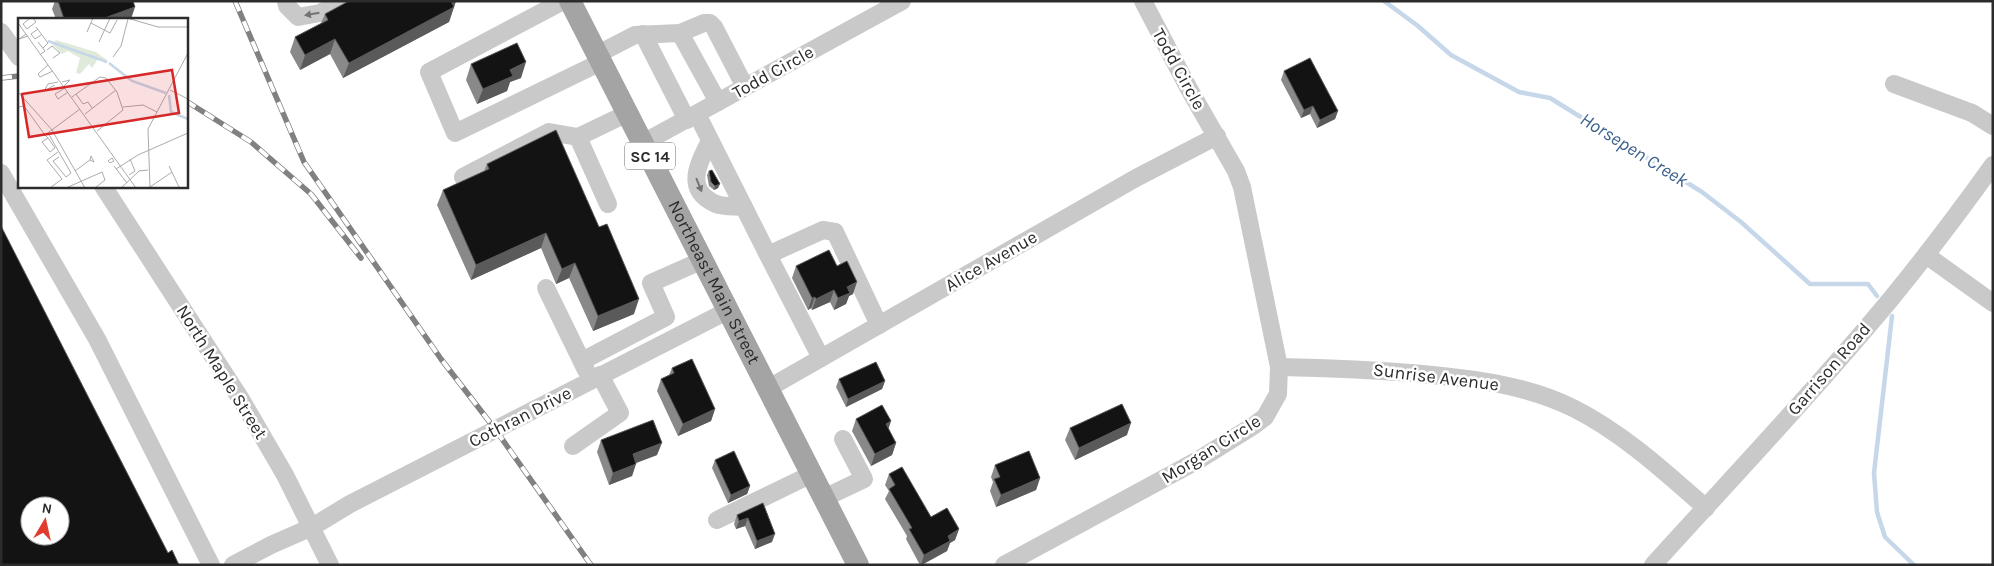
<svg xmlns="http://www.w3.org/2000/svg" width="1994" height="566" font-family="Karla,sans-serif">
  <rect width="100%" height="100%" fill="#fff"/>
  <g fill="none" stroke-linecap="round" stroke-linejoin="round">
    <g stroke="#c6d7ea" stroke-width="4.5">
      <polyline points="1384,1 1418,26 1451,55 1519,92 1550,98 1702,192 1741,222 1810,284 1868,284 1877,296"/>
      <polyline points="1892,316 1874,473 1877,512 1885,537 1914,565"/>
    </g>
    <g stroke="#c9c9c9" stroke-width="18">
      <polyline points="286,1 287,6 298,17 320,13 343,1"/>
      <polyline points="563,1 429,72 455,133 601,62"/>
      <polyline points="1,32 19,57"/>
      <polyline points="680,33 718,102"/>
      <polyline points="643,34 687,120"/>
      <polyline points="598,54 635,35 680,33 704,23 710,23 714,27 745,87"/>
      <polyline points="1894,84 1972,113 1993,126"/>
      <polyline points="697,114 768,255 823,230 835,232 879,325"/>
      <polyline points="578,137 608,204"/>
      <path d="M710 141C698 163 684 190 716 204 724 207 735 206 744 207"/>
      <polyline points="643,143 902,1"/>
      <polyline points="1,173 97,339 211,565"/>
      <polyline points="463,177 549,132 578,137 628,113"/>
      <polyline points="103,186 242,401 285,475 330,565"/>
      <polyline points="768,255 821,358"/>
      <polyline points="1926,255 1993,303"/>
      <polyline points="546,288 586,370"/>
      <polyline points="582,361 666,317 651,283 703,260"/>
      <path d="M1279 367C1327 368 1375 370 1423 374 1475 379 1526 385 1573 408 1623 433 1665 472 1706 508"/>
      <polyline points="767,389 1136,178 1217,136"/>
      <polyline points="573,446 620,413 600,375"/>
      <polyline points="824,498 864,479 843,439"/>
      <polyline points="717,520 812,474"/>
      <polyline points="233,565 271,545 312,527 350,504 729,310"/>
      <polyline points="1004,565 1200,459 1253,426 1265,417 1278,394 1279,367 1242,187 1236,171 1189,89 1143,1"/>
      <path d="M1653 565C1733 477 1814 391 1890 300 1926 256 1960 211 1993 165"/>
    </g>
    <path stroke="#a4a4a4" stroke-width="22" id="s1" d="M570 1C667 189 763 377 858 565"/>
    <defs>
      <g id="rail">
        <polyline points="235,1 304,162 441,359 495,429 591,565"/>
        <polyline points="1,78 19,76"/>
        <polyline points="186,101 251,142 311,194 361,258"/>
      </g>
    </defs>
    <use href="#rail" stroke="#818181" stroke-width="5.5"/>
    <use href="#rail" stroke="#fff" stroke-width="4" stroke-dasharray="11" stroke-linecap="butt"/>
  </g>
  <g fill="#898989">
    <polygon points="55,1 133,1 131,19 56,19 52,9"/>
    <polygon points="456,1 449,22 343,78 330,54 300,70 290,52 295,37 321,23 325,14"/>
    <polygon points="471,64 521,78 510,82 507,91 477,104 466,80"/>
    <polygon points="1284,71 1338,111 1335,119 1317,128 1310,114 1301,118 1281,80"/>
    <polygon points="487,164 634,314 593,331 569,278 556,284 541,248 471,280 437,205 443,190 484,171"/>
    <polygon points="709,171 718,188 714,190 709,186 707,175"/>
    <polygon points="796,266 837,266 853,294 849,296 846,304 834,310 830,302 812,310 811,308 808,310 792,278"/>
    <polygon points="672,368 715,409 711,421 678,436 657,391 661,379 669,375"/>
    <polygon points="839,379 885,381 882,389 846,407 836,387"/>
    <polygon points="856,419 891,421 888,429 896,443 892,455 871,466 852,431"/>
    <polygon points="1070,428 1127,435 1075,460 1065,440"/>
    <polygon points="601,440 657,455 636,463 632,476 609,485 597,452"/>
    <polygon points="715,460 750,486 747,494 728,503 712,468"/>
    <polygon points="995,465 1040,478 1036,490 996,507 990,491 993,482 991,477"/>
    <polygon points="889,474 931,517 959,529 955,540 950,543 947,551 922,565 920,565 906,539 907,536 885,499 889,491 885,485"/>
    <polygon points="763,503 772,542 755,549 745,526 736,529 734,524 737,515"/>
  </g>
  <g fill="#5a5a5a">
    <polygon points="449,1 456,1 449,22 343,78 349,63"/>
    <polygon points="135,7 131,19 102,19"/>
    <polygon points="335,39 330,54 300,70 305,55"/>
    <polygon points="526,62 521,78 510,82 507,91 477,104 483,89 510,70"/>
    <polygon points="1313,106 1310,114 1301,118 1304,110"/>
    <polygon points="1338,111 1335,119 1317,128 1320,120"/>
    <polygon points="720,184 718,188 714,190 715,186"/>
    <polygon points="546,233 541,248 471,280 476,265"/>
    <polygon points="575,263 569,278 556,284 562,269"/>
    <polygon points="857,282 853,294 849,296 846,304 834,310 838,298 847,287"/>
    <polygon points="834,290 830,302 812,310 816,299"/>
    <polygon points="815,297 811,308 808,310 812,298"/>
    <polygon points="639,299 634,314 593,331 598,316"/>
    <polygon points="885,381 882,389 846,407 848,399"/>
    <polygon points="715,409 711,421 678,436 683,424"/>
    <polygon points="891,421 887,433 886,424"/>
    <polygon points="1131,423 1127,435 1075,460 1079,448"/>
    <polygon points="662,443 657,455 628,466 633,454"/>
    <polygon points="896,443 892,455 871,466 875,454"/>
    <polygon points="636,464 632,476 609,485 613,473"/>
    <polygon points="1040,478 1036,490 996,507 1001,495"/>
    <polygon points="750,486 747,494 728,503 731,495"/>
    <polygon points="748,518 745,526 736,529 739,521"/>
    <polygon points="959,529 955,540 950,543 947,551 921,565 924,555 948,536"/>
    <polygon points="775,534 772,542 755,549 757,541"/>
  </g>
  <g fill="#131313" stroke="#5a5a5a" fill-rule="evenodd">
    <polygon points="58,1 133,1 135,7 102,19 64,19"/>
    <polygon points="349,1 451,1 454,7 349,63 335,39 305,55 295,37 328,20 325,14"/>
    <polygon points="517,43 526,62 510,70 513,76 483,89 471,64"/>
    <polygon points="1310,58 1338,111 1320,120 1313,106 1304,110 1284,71"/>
    <polygon points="556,130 599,227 607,224 639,299 598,316 575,263 562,269 546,233 476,265 443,190 489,169 487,164"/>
    <polygon points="712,170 720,184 715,186 711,182 709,171"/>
    <path d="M1 226 168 553 172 550 179 565H1ZM30 506H60V536H30Z"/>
    <polygon points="829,250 837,266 847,261 857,282 847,287 850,293 838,298 834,290 816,299 815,297 812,298 796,266"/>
    <polygon points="692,359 715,409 683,424 661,379 674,373 672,368"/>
    <polygon points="876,362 885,381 848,399 839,379"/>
    <polygon points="1122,404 1131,423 1079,448 1070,428"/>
    <polygon points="882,405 891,421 886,424 896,443 875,454 856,419"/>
    <polygon points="653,420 662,443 633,454 636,464 613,473 601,440"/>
    <polygon points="734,451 750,486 731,495 715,460"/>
    <polygon points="1029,451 1040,478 1001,495 994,479 1000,477 995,465"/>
    <polygon points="902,467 931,517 947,508 959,529 948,536 950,541 924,555 909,529 912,528 889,489 895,485 889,474"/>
    <polygon points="763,503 775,534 757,541 748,518 739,521 737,515"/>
  </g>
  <defs><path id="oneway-solid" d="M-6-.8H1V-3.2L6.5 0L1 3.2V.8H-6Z" transform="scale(1.25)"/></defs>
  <g fill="#737373">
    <use href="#oneway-solid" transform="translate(312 14) rotate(170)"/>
    <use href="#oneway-solid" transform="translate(699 185) rotate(68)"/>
  </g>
  <g text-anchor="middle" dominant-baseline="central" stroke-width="5" stroke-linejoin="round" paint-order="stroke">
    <rect fill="#fff" stroke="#6b6b6b" stroke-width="1" x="625" y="142.5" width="50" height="27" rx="4"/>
    <g font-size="16" font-weight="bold" fill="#2c2c2c">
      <text x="650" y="156">SC 14</text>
    </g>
    <g font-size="18" fill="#2c2c2c" stroke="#fff">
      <text transform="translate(1179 69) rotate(61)">Todd Circle</text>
      <text transform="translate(773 72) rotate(-29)">Todd Circle</text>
      <text transform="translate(991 261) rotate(-30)">Alice Avenue</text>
      <text stroke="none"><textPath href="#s1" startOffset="316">Northeast Main Street</textPath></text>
      <text transform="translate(1829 369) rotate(-49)">Garrison Road</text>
      <text transform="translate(222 372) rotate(58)">North Maple Street</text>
      <text transform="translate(1436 377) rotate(7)">Sunrise Avenue</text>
      <text transform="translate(520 417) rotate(-27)">Cothran Drive</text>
      <text transform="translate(1211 449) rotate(-32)">Morgan Circle</text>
    </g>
    <g font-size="19" font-style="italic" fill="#3c628c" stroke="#fff">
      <text transform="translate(1634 150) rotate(32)">Horsepen Creek</text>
    </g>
  </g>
  <g transform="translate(18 18)">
    <rect width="170" height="170" fill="#fff"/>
    <path d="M38 22 78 34 90 43 80 41 74 50 71 46 62 56 58 55 62 40 50 33 44 36 34 26Z" fill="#e0eada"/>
    <path fill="none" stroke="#c6d7ea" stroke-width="2.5" d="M30 23 89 44M91 45 114 63 148 75M151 77 153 94 170 101"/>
    <path fill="none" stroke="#ababab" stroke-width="1" d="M12 0 5 6 9 11 18 4 15 0M109 0 140 9H170M0 5 118 170M73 5 92 15 99 2M18 9 30 25 25 30M20 11 13 16 17 21 23 17M69 14 75 0M8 16 1 21 10 18M20 24 27 33 23 36M81 24 92 0M29 32 34 28 42 35 35 40M95 39 103 28 110 1M30 47 20 56 22 59 35 53M44 64 52 62 46 68M37 67 26 73 30 66 40 64M47 70 37 76 40 81 50 74M152 72 170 81M0 74 34 112 67 170M58 76 65 86 70 84 74 90M54 79 82 59 88 60 99 74 105 92 79 113M0 89 6 88 27 117 62 91M105 89 125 87 139 94M67 96 98 72M30 115 53 155 48 159 35 143 41 139M27 117 30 120 24 124 32 134 37 130 30 120M94 140 96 143 92 145 90 143ZM96 148 109 165M151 148 161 169M98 151 120 137 170 115M57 153 72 142 76 144 73 138 72 142M111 157 117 153 112 141M132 169 154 154M32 170 44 161 29 142 40 134M48 170 84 154 87 162 77 170M103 170 121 153 130 152M132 170 130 111 170 35"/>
    <path fill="#d62828" fill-opacity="0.15" stroke="#d62828" stroke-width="2.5" d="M154 52 161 95 11 119 4 76Z"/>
    <rect width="170" height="170" fill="none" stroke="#2c2c2c" stroke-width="2.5"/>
  </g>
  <rect width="1994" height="566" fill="none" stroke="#2c2c2c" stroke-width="5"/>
  <g transform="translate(45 521) rotate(9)"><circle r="24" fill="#ffffff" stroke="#ababab"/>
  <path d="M0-4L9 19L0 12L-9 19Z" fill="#e13c30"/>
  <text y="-8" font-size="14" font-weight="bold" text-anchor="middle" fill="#2c2c2c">N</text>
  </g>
</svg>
